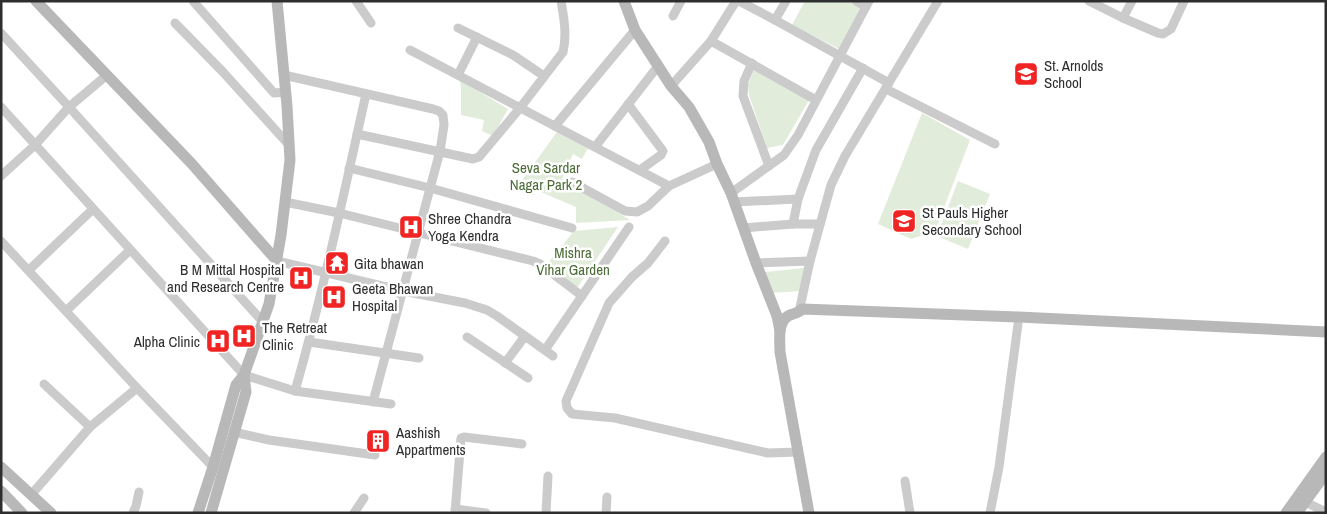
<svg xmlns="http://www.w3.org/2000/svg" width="1327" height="514" font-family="'Archivo Narrow',sans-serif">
  <rect width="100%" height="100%" fill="#fff"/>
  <g fill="#e2ecda">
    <polygon points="805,1 851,1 861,6 839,49 792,25"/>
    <polygon points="754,70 809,100 783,145 767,148 749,95 748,85"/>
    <polygon points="460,80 508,109 493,136 482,131 484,120 461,115 461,89"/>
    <polygon points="922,113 970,140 935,231 911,239 878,224"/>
    <polygon points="557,132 588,148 582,159 573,154 562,179 630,220 576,223 576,207 520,183"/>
    <polygon points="958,181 990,194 968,249 937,236"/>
    <polygon points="618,227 577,288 548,263 574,231"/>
    <polygon points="804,268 802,291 769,293 765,272"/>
  </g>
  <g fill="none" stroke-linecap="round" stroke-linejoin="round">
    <g stroke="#cbcbcb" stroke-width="9">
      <polyline points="193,1 274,93 286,92"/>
      <polyline points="356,1 371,23"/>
      <polyline points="739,1 775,20 889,83"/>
      <polyline points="856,1 866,7"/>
      <polyline points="1089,1 1123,18 1158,33 1163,34 1171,29 1184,1"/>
      <polyline points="673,16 681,1"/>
      <polyline points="1123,18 1132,1"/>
      <polyline points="775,20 786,1"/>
      <polyline points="175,23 223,72 289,145"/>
      <polyline points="458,28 513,55 544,76"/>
      <polyline points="1,33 69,107 263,322"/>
      <polyline points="711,41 816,100"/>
      <polyline points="410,50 669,186 717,164"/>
      <polyline points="752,63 744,81 743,96 769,166"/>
      <polyline points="284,75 433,109 439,111 443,115 444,125 440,151 373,402"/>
      <polyline points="458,75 477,37"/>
      <polyline points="671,86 711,41 736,1"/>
      <polyline points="886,89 995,144"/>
      <polyline points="628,104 663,151 661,155 640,170"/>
      <polyline points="1,107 244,375 295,391 391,404"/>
      <polyline points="555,126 635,30"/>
      <path d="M357 134 473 159 479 157 520 108 563 52C567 34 564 19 561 1"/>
      <polyline points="595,147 658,66"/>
      <polyline points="349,168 430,188 572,228"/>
      <polyline points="1,176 35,145 69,107 107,75"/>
      <polyline points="572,182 625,211 637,212 648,206 669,186"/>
      <polyline points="731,193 784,155 798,135 869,1"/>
      <polyline points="285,202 339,213 533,261 540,264 582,296"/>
      <polyline points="734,202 798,199 816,150 863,68"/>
      <polyline points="793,224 798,199"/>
      <polyline points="743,228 793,224 820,224"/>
      <polyline points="1,241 137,388 213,467"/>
      <polyline points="665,241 648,263 632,277 609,303 566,401 567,408 572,414 615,418 768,453 798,452"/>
      <polyline points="277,261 403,291 465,303 487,310 497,316 553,356"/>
      <polyline points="756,263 810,261"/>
      <polyline points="29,270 93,209"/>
      <polyline points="66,311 130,250"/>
      <polyline points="799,312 810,261 831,185 845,156 938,1"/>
      <polyline points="467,337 528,378"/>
      <polyline points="309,342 419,358"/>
      <polyline points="545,350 629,227"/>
      <polyline points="505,363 525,336"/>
      <polyline points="44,384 90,427"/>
      <path d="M295 391C323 293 344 193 366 94"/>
      <polyline points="234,432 269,440 375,455"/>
      <polyline points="905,481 910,513"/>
      <polyline points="31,495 90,427 137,388"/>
      <polyline points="1299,499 1326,512"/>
      <polyline points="455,509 486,513"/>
      <polyline points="133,513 136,506 139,492"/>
      <polyline points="354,513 364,498"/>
      <polyline points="455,513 461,438 464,437 522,444"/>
      <polyline points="546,513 548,476"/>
      <polyline points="606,513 607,497"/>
      <polyline points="990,513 999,467 1018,324"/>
    </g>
    <g stroke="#b8b8b8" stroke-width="11">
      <polyline points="36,1 192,164 277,261"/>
      <polyline points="624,1 635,30 671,86 689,107 709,142 717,164 731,193 756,263 777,316 780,331"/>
      <polyline points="1,467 51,513"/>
      <polyline points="1,491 22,513"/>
      <polyline points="198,513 213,467 236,385 244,375 269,304 281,235 290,160 287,106 277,1"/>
      <polyline points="211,513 246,392 244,375"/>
      <path d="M809 513 780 352C780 341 777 323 788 316 793 313 798 314 802 309L1019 317 1326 332"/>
      <polyline points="1286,513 1326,457"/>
      <polyline points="1297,513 1326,473"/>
    </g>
  </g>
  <defs>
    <symbol id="school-square" viewBox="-11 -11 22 22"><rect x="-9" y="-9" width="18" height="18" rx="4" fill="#f12424" stroke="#fff"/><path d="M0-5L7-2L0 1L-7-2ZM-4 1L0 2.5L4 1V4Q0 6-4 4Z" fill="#fff"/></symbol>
    <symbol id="hospital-square" viewBox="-11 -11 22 22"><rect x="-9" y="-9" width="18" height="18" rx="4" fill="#f12424" stroke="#fff"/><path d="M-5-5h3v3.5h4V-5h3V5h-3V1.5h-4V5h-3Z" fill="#fff"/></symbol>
    <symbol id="temple-square" viewBox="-11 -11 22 22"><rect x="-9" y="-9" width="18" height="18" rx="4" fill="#f12424" stroke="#fff"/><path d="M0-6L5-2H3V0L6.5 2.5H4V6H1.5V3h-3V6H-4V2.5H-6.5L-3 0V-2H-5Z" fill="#fff"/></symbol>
    <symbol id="building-square" viewBox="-11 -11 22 22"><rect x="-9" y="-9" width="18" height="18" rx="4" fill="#f12424" stroke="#fff"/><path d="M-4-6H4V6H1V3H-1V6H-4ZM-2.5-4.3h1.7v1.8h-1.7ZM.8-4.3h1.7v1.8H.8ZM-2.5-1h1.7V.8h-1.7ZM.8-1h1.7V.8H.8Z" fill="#fff"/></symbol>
  </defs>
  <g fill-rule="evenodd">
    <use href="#school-square" x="1012" y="60" width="28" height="28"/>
    <use href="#school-square" x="890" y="207" width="28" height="28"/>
    <use href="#hospital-square" x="397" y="213" width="28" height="28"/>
    <use href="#temple-square" x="323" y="249" width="28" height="28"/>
    <use href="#hospital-square" x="287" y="264" width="28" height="28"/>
    <use href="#hospital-square" x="320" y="283" width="28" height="28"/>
    <use href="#hospital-square" x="230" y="322" width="28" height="28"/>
    <use href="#hospital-square" x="204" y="327" width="28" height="28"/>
    <use href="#building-square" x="364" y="427" width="28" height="28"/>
  </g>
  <g text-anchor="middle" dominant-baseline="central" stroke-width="5" stroke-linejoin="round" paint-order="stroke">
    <g font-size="15" fill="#2e2e2e" stroke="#fff" text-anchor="start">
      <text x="1044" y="65">St. Arnolds<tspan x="1044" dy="17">School</tspan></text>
      <text x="922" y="212">St Pauls Higher<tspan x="922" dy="17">Secondary School</tspan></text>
      <text x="428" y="218">Shree Chandra<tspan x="428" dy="17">Yoga Kendra</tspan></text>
      <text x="354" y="263">Gita bhawan</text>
      <text x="284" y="269" text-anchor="end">B M Mittal Hospital<tspan x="284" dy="17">and Research Centre</tspan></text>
      <text x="352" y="288">Geeta Bhawan<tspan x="352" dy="17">Hospital</tspan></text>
      <text x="262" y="327">The Retreat<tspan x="262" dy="17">Clinic</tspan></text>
      <text x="200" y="341" text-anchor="end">Alpha Clinic</text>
      <text x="396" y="432">Aashish<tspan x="396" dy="17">Appartments</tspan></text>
    </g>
    <g font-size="15" fill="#4d6c38" stroke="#fff">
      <text x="546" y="167">Seva Sardar<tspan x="546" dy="17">Nagar Park 2</tspan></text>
      <text x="573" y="252">Mishra<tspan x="573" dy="17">Vihar Garden</tspan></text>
    </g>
  </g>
  <rect width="1327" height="514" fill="none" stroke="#2e2e2e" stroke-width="5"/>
</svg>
